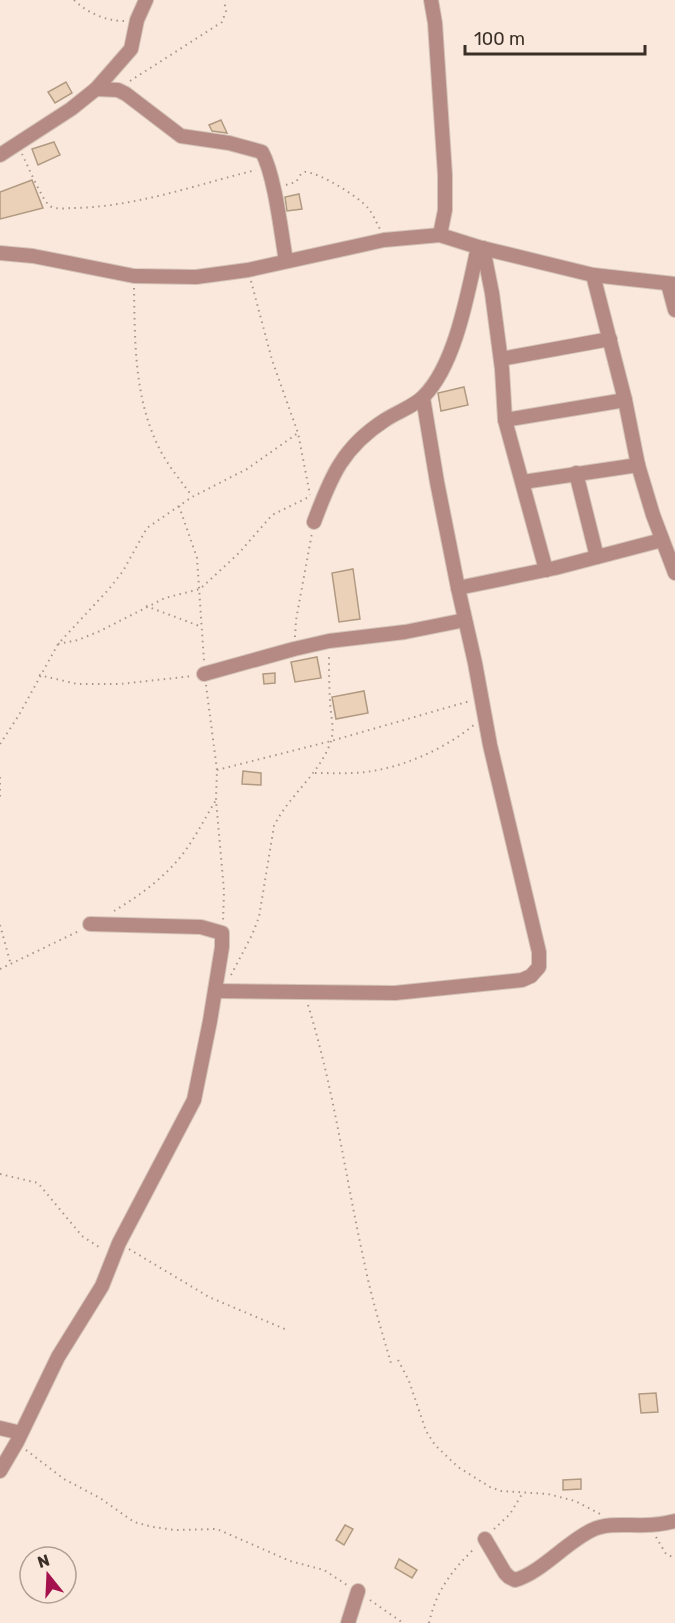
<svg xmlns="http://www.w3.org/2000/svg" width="675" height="1623" font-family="Rubik,sans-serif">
  <rect width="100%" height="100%" fill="#fbe8dc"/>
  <g fill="#ead1b8" stroke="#b19a82" stroke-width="1.5">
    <polygon points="66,82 72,93 55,103 48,92"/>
    <polygon points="221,120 227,133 212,131 209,125"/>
    <polygon points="54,142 60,155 38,165 32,149"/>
    <polygon points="32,180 43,208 0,219 0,192"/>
    <polygon points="299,194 302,209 287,211 285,197"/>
    <polygon points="464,387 468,405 441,411 438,393"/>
    <polygon points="353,569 360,619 339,622 332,573"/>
    <polygon points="317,657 321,678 295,682 291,662"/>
    <polygon points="275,673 275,683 264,684 263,674"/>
    <polygon points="364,691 368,713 336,719 332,697"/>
    <polygon points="243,771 261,773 261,785 242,784"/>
    <polygon points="656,1393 658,1412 641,1413 639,1394"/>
    <polygon points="581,1479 581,1489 563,1490 563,1480"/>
    <polygon points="345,1525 353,1529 344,1545 336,1540"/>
    <polygon points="399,1559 417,1570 412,1578 395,1568"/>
  </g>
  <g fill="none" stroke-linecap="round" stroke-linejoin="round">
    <defs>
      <g id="minor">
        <polyline points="431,0 435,23 445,175 445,210 440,235"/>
        <path d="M96 89 118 90 126 94 181 136 229 143 262 152C275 176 281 232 286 261"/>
        <polyline points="0,155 71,109 96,89 131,49 137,20 146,0"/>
        <polyline points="483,248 492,293 502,369 505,420 546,570"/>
        <polyline points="0,253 33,256 134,276 196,277 248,270 384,240 440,235 478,247 593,275 675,284"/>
        <polyline points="593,275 625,400 638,465 653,515 675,573"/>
        <polyline points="668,284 675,310"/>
        <polyline points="501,359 610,339"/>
        <polyline points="505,420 625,400"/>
        <polyline points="576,473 597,557"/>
        <polyline points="523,482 638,465"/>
        <path d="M314 522C331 476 343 447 385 420 397 412 415 406 424 396 456 364 468 291 478 247"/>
        <polyline points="458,588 555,568 662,540"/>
        <polyline points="204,674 294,649 329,641 405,632 465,620"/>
        <polyline points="215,991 395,993 522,980 531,976 539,967 539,952 490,745 475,663 458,588 437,482 423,398"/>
        <polyline points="0,1428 21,1433"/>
        <polyline points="0,1471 17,1442 58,1357 102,1286 119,1243 194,1100 210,1021 222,947 222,933 201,927 90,924"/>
        <path d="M485 1539 505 1573 509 1577 515 1580C542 1572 565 1543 592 1530 608 1522 630 1526 647 1525 657 1525 666 1523 675 1521"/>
        <polyline points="348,1623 358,1591"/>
      </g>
    </defs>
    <use href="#minor" stroke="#d4c3b8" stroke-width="16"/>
    <g stroke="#a6968c" stroke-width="2" stroke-dasharray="1.5 4.5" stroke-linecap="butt">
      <path d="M74 0C88 13 105 21 125 21"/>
      <polyline points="130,81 222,22 226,11 224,0"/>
      <path d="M22 154C27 164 43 202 50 206 56 210 66 208 73 208 136 207 195 185 256 170"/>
      <path d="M286 185 296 182 301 174 305 172C319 172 359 197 368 208 373 214 376 222 380 229"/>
      <polyline points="251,281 272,360 298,433 310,495"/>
      <path d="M134 288C135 343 134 399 160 450 169 467 181 481 192 496"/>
      <polyline points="179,506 197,558 204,661"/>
      <polyline points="146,606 202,627"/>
      <polyline points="295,637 296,620 312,533"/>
      <polyline points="58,644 78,640 100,631 165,598 200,589 239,553 272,515 311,496"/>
      <polyline points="39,675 77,684 120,684 193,676"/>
      <polyline points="206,685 217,770 216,800 224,891 223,921"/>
      <polyline points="0,744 19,715 58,644 109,589 123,571 147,528 192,497 247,469 298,433"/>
      <polyline points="217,770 331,741 470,701"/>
      <path d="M315 773C332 773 349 774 366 772 404 767 445 749 475 724"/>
      <polyline points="0,777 0,799"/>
      <path d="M114 911C139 896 164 878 182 855 195 838 205 818 216 800"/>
      <polyline points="0,925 11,965"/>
      <polyline points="0,969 81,930"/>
      <path d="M231 975 252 935 259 917 274 826C289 795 320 774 331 741 335 728 330 713 330 700 329 684 329 668 329 653"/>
      <path d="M308 1005C334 1089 345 1175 364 1261 371 1297 382 1332 392 1367"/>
      <polyline points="0,1174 38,1183 82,1236 102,1249"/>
      <polyline points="129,1249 209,1297 287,1330"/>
      <polyline points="398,1360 409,1381 426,1431 435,1445 458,1467 490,1487 501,1491 548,1494 575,1501 602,1515"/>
      <polyline points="26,1450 64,1479 100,1498 134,1522 153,1527 175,1530 217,1529 290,1561 324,1570 347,1585"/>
      <polyline points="494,1529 510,1514 522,1494"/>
      <polyline points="656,1537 666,1554 675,1558"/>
      <polyline points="370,1600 403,1623"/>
      <path d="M429 1623C436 1591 452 1570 475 1548"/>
    </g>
    <use href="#minor" stroke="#b58a85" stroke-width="14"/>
  </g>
  <g transform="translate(48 1575) rotate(342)"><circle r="28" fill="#fbe8dc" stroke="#ae9e94" stroke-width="1.5"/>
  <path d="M0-4.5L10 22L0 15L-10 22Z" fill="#a5114c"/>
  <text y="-9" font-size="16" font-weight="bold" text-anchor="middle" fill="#3a2f27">N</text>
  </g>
  <path d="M465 45v9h180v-9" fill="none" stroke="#3a2f27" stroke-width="3"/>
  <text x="474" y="45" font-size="18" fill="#3a2f27" stroke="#fbe8dc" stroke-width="4.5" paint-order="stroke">100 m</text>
</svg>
